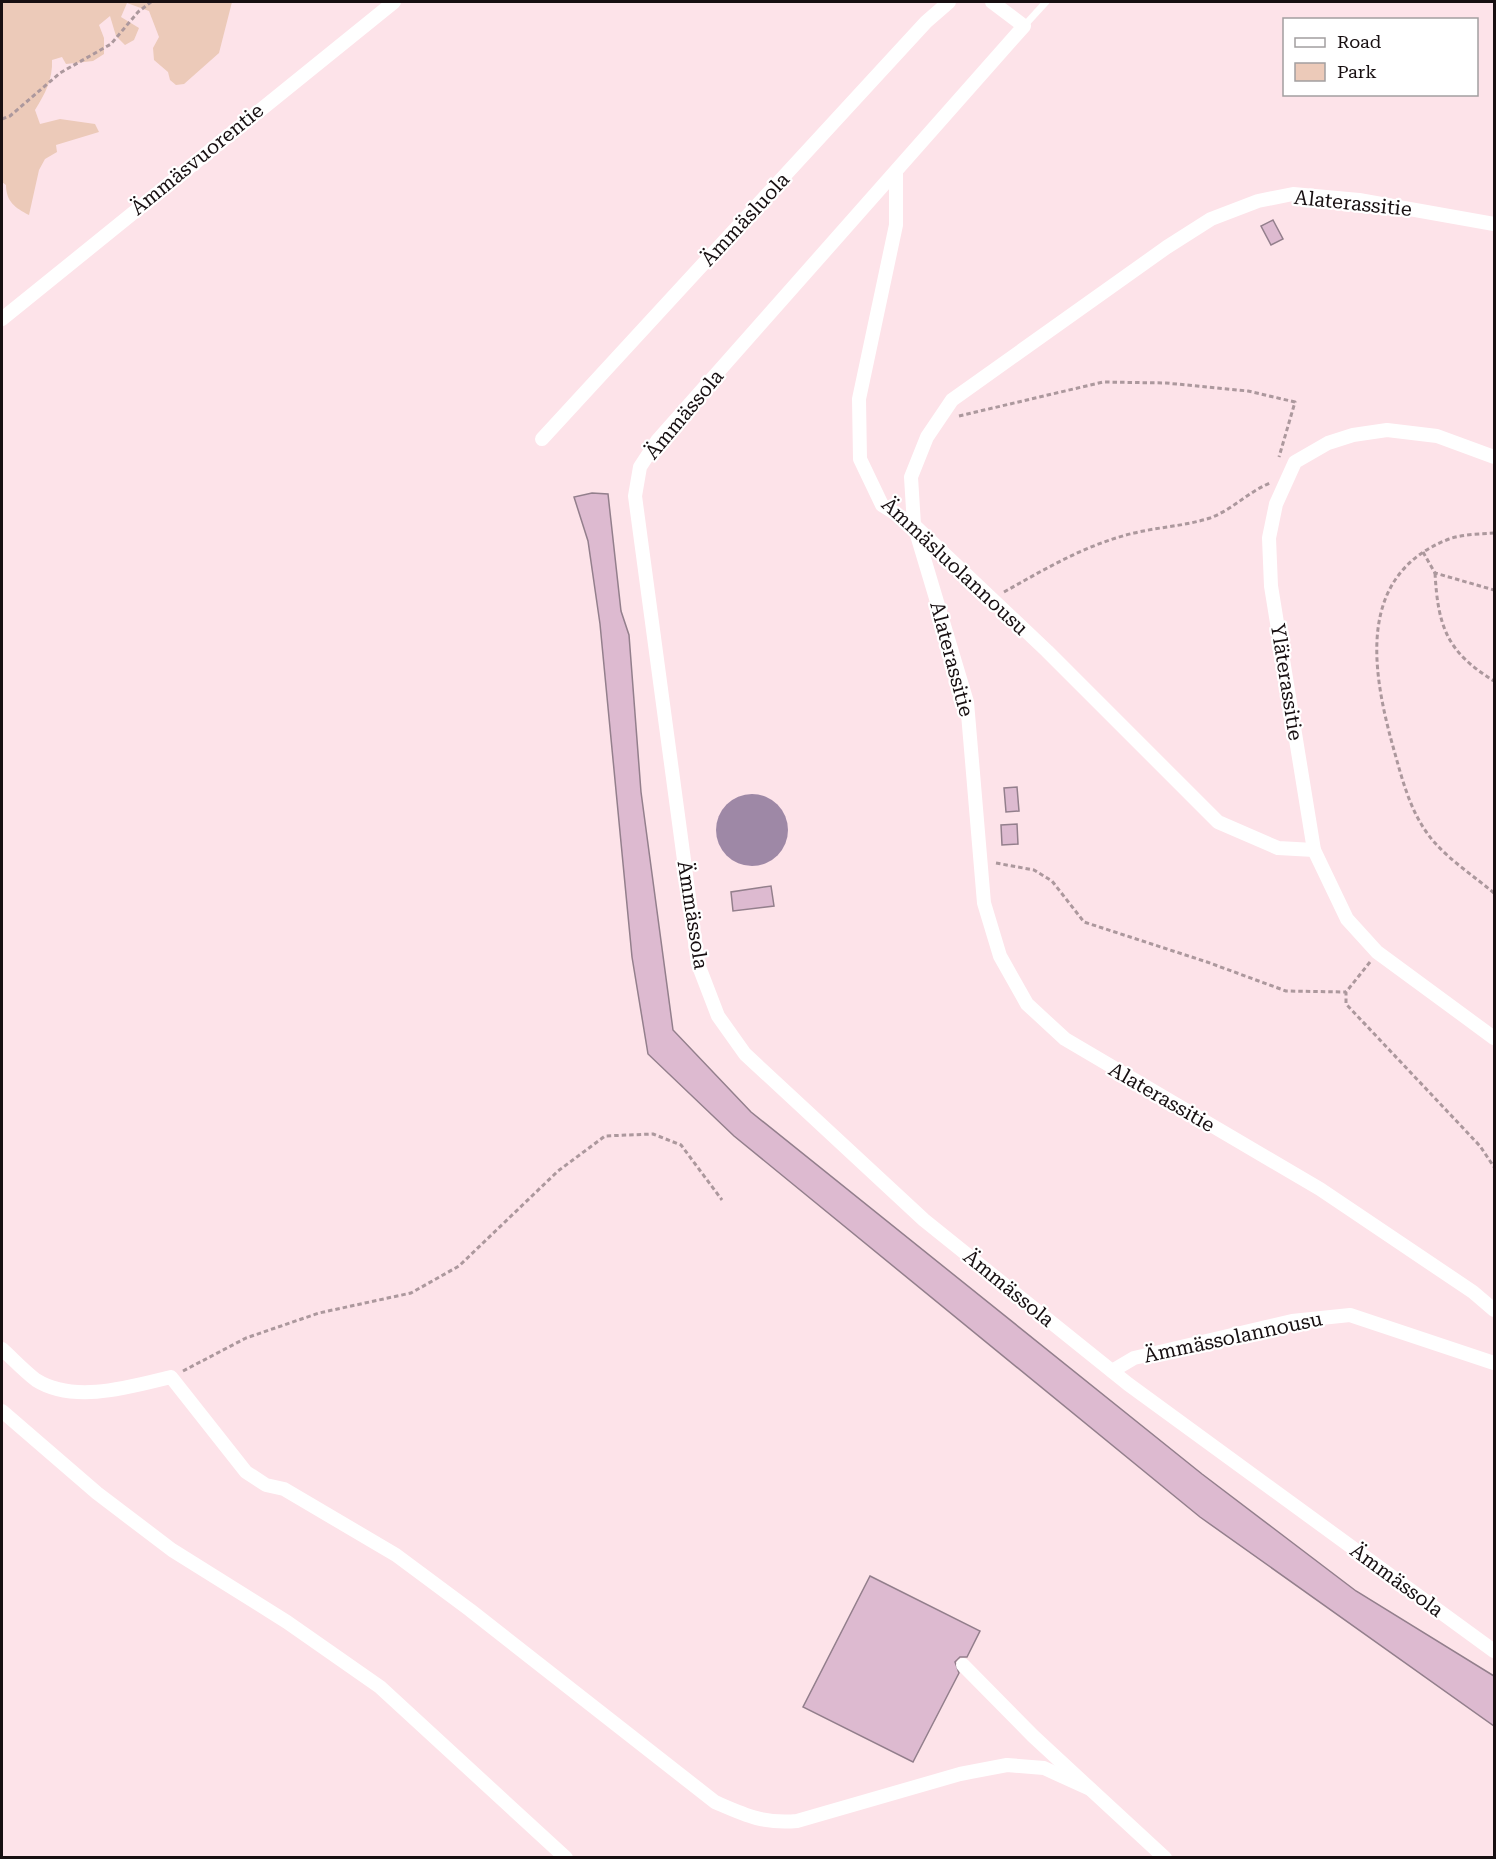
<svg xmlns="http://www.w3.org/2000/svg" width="1496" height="1859" font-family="'Roboto Serif',serif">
  <rect width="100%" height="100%" fill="#fde3e9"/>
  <path fill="#eccab9" d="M2 2H232L219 53 184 84 176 85 170 80 168 72 154 60 153 48 159 37 149 11 127 3 121 17 139 28 134 40 125 45 116 36 110 16 99 25 104 38V54L93 61 66 64 62 57 52 60C53 79 45 94 35 110L40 124 60 119 95 124 99 132 56 145 57 152 45 159 39 170 29 215C15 208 6 201 6 185L2 182Z"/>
  <circle fill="#9e88a6" cx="752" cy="830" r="36"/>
  <g fill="#ddbad0" stroke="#937f8c" stroke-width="1.5">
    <polygon points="1273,220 1283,239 1271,245 1261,226"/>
    <polygon points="592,493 608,494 621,611 629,635 641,792 673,1030 751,1112 1202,1474 1356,1591 1494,1676 1494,1726 1200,1517 734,1136 648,1054 632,957 600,624 588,541 574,497"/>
    <polygon points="1017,787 1019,811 1006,812 1004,788"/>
    <polygon points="1017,824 1018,844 1002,845 1001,825"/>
    <polygon points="771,886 774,906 733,911 731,892"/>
    <polygon points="870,1576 980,1631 967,1657 960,1657 955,1662 959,1673 913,1762 803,1707"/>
  </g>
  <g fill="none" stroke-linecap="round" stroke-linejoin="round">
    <g stroke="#ac989d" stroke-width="3" stroke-dasharray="4.5 3" stroke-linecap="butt">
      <polyline points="2,119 10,116 60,73 111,44 138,12 151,2"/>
      <polyline points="959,416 1103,382 1166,383 1248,391 1295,402 1279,457"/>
      <path d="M1494 533C1480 534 1463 534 1449 539 1358 574 1371 666 1392 743 1402 778 1410 815 1435 843 1451 861 1475 877 1494 893"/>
      <polyline points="1423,552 1435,573 1494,590"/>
      <path d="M1435 573C1438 627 1447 652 1494 681"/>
      <path d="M1004 592C1045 569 1087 544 1134 533 1159 527 1185 526 1210 518 1232 510 1248 492 1270 483"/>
      <polyline points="996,863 1034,870 1052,881 1084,922 1207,962 1286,991 1346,992"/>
      <polyline points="1370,962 1346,992 1346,1004 1480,1146 1494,1167"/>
      <polyline points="183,1371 246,1338 319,1313 411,1293 459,1266 558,1171 605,1136 653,1134 681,1145 722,1200"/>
    </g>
    <polyline stroke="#fff" stroke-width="7" points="1024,26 1046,2"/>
    <g stroke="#fff" stroke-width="14">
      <polyline points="992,2 1024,26 657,441 640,467 635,496 698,964 718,1016 745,1054 924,1220 1128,1384 1494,1651"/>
      <polyline points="896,174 896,225 859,399 860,459 882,505 914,525 1047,651 1218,822 1278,848 1314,850"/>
      <polyline points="1494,224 1359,200 1293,194 1258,201 1211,219 1167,247 952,400 927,437 911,477 914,525 967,702 984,903 1000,956 1027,1004 1065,1039 1320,1189 1473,1292 1494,1310"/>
      <polyline points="2,319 394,2"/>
      <polyline points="542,439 926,22 949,2"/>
      <polyline points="1494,457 1437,436 1387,430 1353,435 1328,443 1295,462 1276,504 1269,538 1271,586 1314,850 1347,919 1377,952 1494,1038"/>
      <path d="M2 1349C13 1359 24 1371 36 1380 74 1404 130 1387 171 1377L246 1472 266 1485 284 1489 396 1555 470 1610 715 1802C745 1815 763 1824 797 1821L960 1774 1007 1765 1044 1768 1090 1789"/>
      <polyline points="1112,1371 1134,1358 1292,1321 1350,1315 1494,1363"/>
      <polyline points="2,1411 97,1493 172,1550 287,1622 380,1687 566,1858"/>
      <polyline points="963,1665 1033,1736 1165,1858"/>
    </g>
  </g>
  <g text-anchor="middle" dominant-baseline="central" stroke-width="4.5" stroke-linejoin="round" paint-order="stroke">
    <g font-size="20" fill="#170f11" stroke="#fff">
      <text transform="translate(197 159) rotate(-39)">Ämmäsvuorentie</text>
      <text transform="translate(1353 203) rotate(6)">Alaterassitie</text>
      <text transform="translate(745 219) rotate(-47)">Ämmäsluola</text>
      <text transform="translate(684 414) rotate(-50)">Ämmässola</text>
      <text transform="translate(955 566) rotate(43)">Ämmäsluolannousu</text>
      <text transform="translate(952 659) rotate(75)">Alaterassitie</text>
      <text transform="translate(1287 682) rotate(81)">Yläterassitie</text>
      <text transform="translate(693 915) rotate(81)">Ämmässola</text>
      <text transform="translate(1162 1097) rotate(30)">Alaterassitie</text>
      <text transform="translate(1009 1288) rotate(39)">Ämmässola</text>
      <text transform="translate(1233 1337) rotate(-12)">Ämmässolannousu</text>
      <text transform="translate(1397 1580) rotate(36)">Ämmässola</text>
    </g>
  </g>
  <rect width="1496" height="1859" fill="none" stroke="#170f11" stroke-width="6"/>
  <rect x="1283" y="18" width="195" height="78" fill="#ffffff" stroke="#a29fa0" stroke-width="1.5"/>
  <rect x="1295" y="38" width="30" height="9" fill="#ffffff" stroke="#a29fa0" stroke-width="1.5"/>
  <text x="1337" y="48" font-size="18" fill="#170f11">Road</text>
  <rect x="1295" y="63" width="30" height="18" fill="#eccab9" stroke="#a29fa0" stroke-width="1.5"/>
  <text x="1337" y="78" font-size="18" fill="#170f11">Park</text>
</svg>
